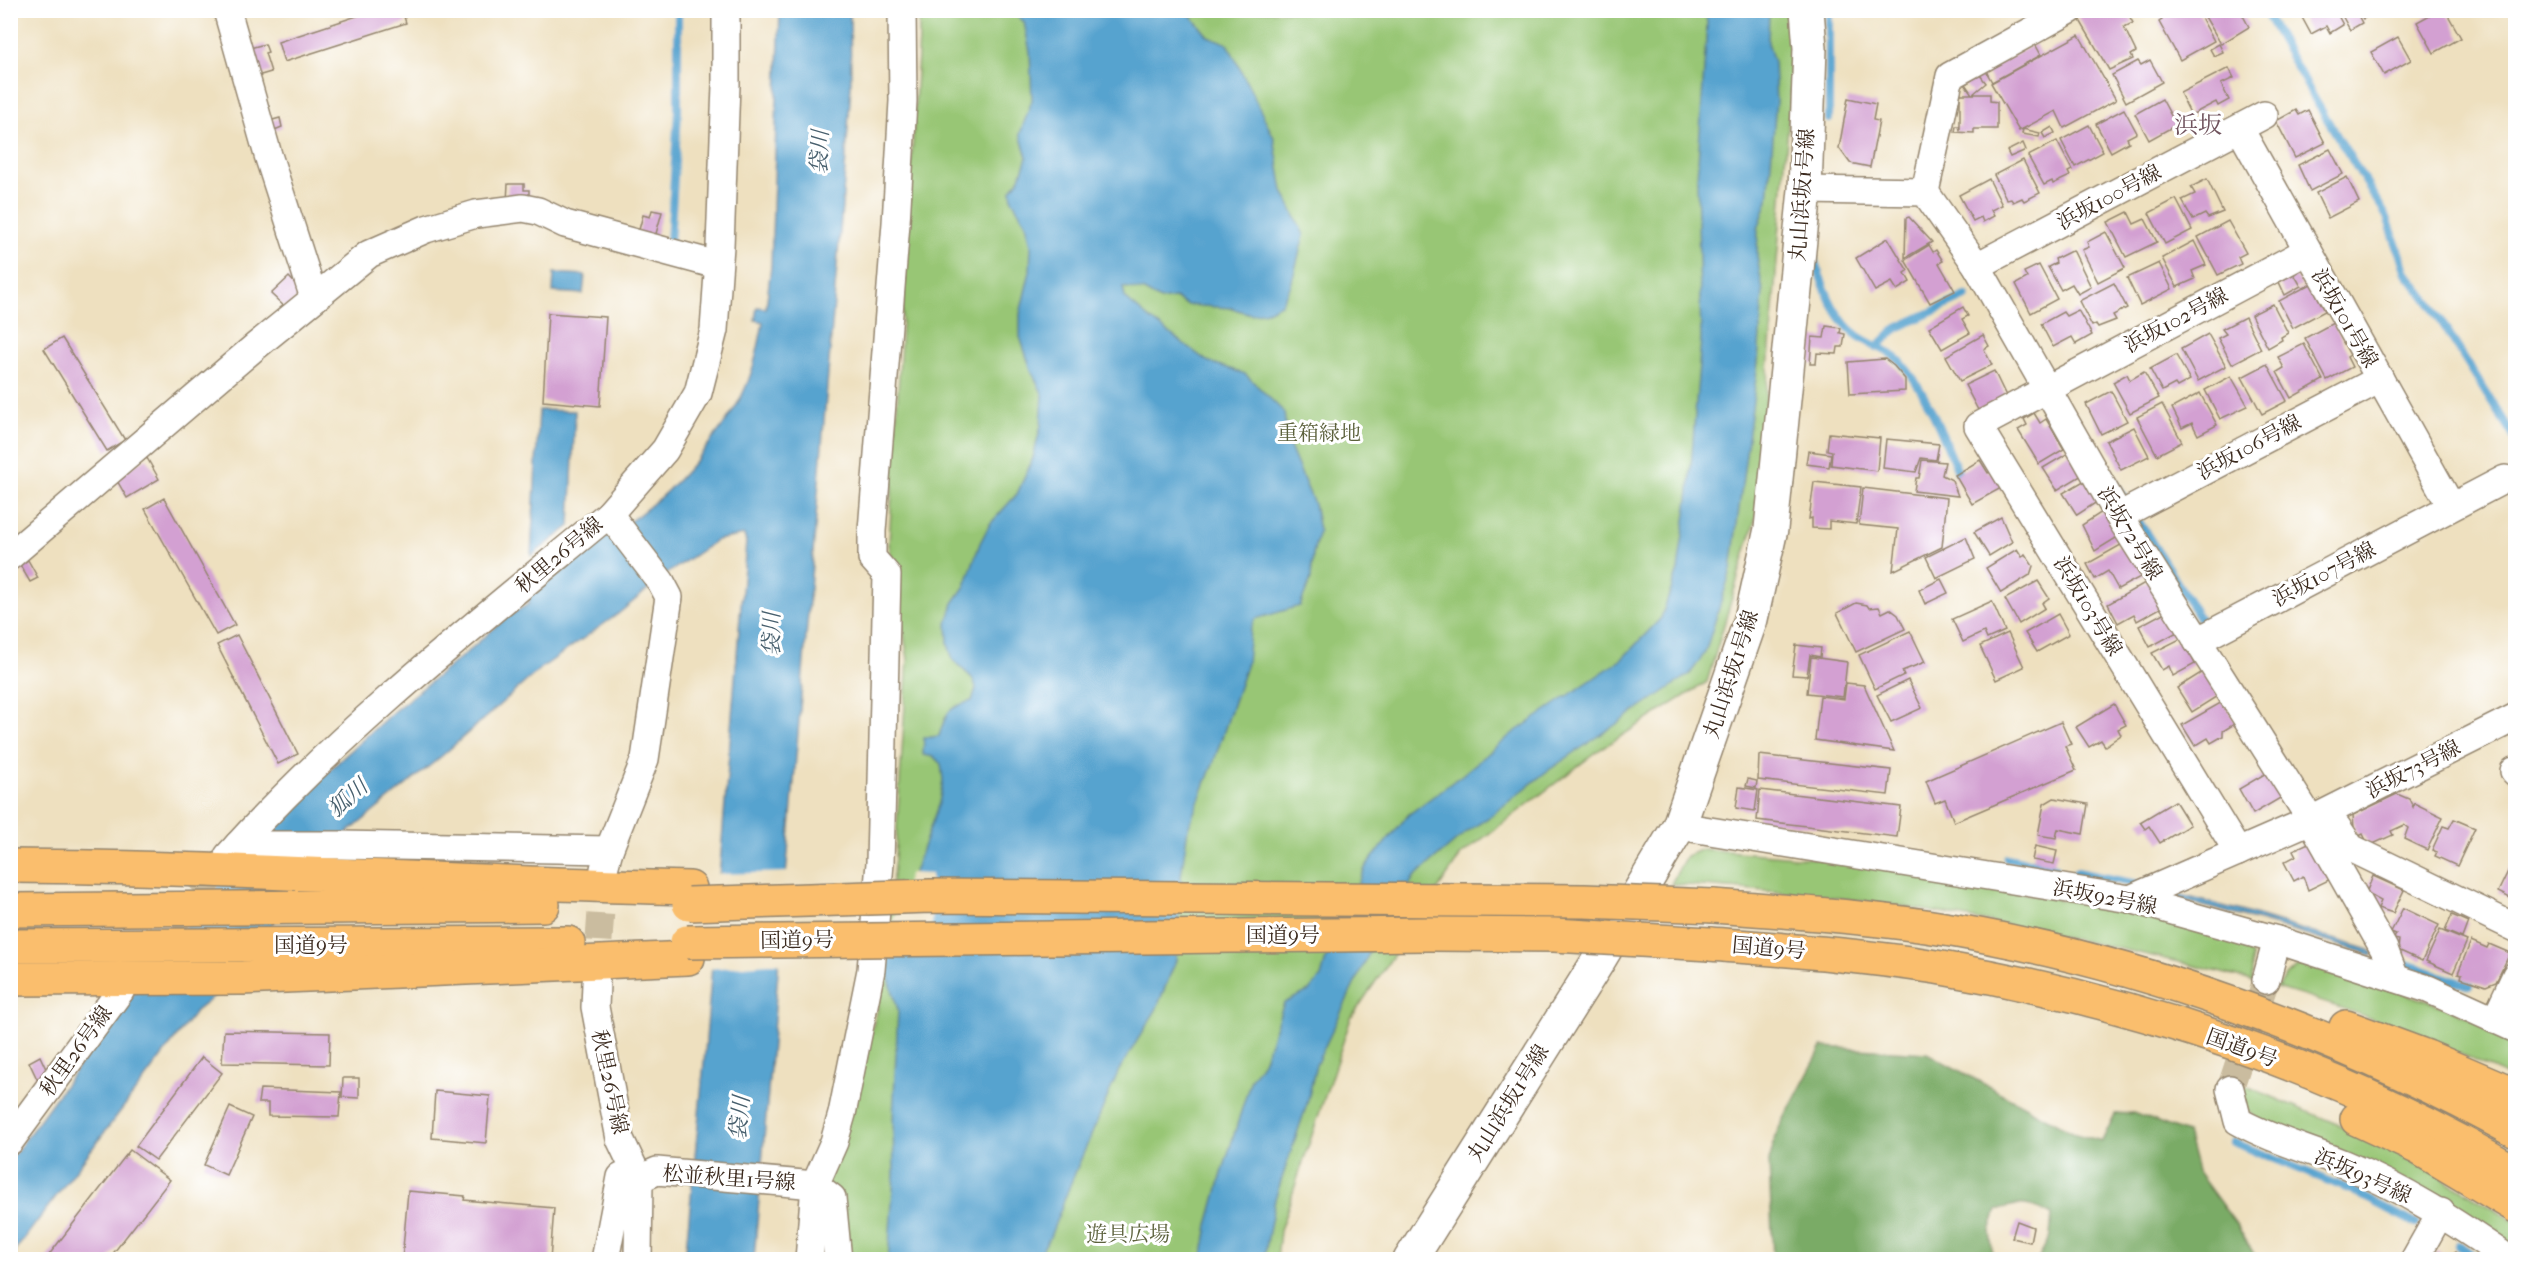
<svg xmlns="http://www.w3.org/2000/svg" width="2526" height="1270" font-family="'IM FELL French Canon','Noto Serif JP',serif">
  <rect width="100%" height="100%" fill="#fff"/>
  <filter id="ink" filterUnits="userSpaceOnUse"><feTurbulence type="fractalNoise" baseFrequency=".0167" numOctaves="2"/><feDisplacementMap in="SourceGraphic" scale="12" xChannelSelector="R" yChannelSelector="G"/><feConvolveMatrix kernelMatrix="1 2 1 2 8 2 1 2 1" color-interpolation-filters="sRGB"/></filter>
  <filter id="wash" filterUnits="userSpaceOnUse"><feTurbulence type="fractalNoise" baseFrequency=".008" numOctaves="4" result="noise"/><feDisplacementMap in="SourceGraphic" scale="24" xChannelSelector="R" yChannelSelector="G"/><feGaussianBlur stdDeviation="1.35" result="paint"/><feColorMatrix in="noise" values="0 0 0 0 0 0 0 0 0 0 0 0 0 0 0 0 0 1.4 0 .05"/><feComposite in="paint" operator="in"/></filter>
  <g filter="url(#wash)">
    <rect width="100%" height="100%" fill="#eee0bf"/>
    <g fill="#98c674" stroke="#6a7849" stroke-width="1.5">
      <polygon points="919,11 1788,11 1791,90 1756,517 1707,682 1599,750 1461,855 1351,1018 1280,1231 1277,1259 813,1260 818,1207 877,1012 895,857 908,659 889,544 919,38"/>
      <path d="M1702 849 1831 860 2143 914 2242 943 2252 956V978L2279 986C2287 973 2297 964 2312 962L2445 1007 2515 1038V1080C2383 1013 2238 973 2093 943 2026 929 1960 915 1892 905 1819 894 1744 889 1671 884L1686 856Z"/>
      <polygon points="2244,1085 2356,1132 2424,1167 2515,1222 2515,1251 2257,1120 2239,1102"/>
    </g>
    <path fill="#7aab66" stroke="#5a6a42" stroke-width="1.5" d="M1822 1047 1927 1053 2076 1134 2102 1141 2115 1114 2134 1113 2187 1133 2197 1171 2236 1224 2257 1259H2038L2050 1236 2052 1215C2030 1203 2021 1202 1997 1210L1990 1231 1993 1259H1773L1769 1161 1777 1132Z"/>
    <g fill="#57a3cf" stroke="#496676" stroke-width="1.5">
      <path d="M780 11H850L851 86 845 170 754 1259H685L705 1052 746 542 744 535 717 540 668 573 618 614 540 669 443 755 346 834 210 1000 196 1011 11 1256V1159L83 1060 210 895 263 831 394 711 465 654 508 616 529 604V596L567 568 604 531 608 536C654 507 683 479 715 436 725 423 736 408 743 393 754 371 759 346 763 322L755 320 757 307 766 308 771 266Z"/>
      <path d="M1012 11H1187L1208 36 1228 44 1274 138 1283 191 1304 235 1291 285 1281 304 1267 311 1251 314 1231 308 1187 305 1175 298 1160 300 1144 291 1123 287 1125 298 1145 315 1207 361 1245 374 1284 412 1287 440 1314 504 1319 530 1313 554 1311 579 1300 606 1255 619 1250 630 1247 663 1214 761 1188 828 1181 876 1176 960 1156 1010 1119 1070 1072 1180 1050 1237 1042 1250 1027 1256 1003 1259H888L894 1175 893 1119 898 1010 883 958 939 803 943 780 941 764 934 757 923 755 924 738 939 736C946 713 947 707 972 701L976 688 972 678 953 660 948 644 947 623 953 603 965 586 980 543 990 524 1017 494 1033 458 1041 425 1043 395 1031 370 1020 337V314L1030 271 1031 245 1026 223 1012 200 1011 190 1020 178 1027 157 1020 134 1032 100 1030 52 1024 22Z"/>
      <polygon points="1705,11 1769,11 1768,43 1774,62 1776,101 1768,200 1758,229 1757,256 1763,291 1758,362 1731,570 1705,653 1690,674 1546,772 1488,818 1465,833 1414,877 1370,951 1316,1065 1307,1104 1275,1199 1264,1259 1202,1260 1208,1225 1221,1177 1251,1079 1263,1062 1284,1003 1309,991 1321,977 1327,955 1366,866 1408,815 1462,775 1513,733 1622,659 1661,618 1678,570 1689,492 1701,339 1697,179 1707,22"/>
      <polygon points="554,273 585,275 583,294 553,292"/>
      <polygon points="539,410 575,411 570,526 531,556"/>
      <polygon points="2169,892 2238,910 2373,951 2372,955 2266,923 2163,895"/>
    </g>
    <g fill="#eee0bf">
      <polygon points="789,872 782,963 708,969 715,874"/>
      <polygon points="910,873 931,874 932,953 880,956"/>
    </g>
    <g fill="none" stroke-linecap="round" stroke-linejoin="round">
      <g stroke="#57a3cf" stroke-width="8">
        <polyline points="2264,10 2317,103 2387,217 2406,273 2429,302 2516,440"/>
        <polyline points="1829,119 1829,10"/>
        <polyline points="670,243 678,112 678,10"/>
        <path d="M1813 257C1824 285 1832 317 1858 336 1871 345 1890 350 1901 362 1927 392 1942 435 1958 472"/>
        <polyline points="1877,347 1897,328 1966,296"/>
        <polyline points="2113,480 2207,630"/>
        <polyline points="2007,858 2055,868"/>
        <polyline points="2076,872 2142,885"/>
        <polyline points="2407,964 2469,986"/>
        <polyline points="2233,1142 2351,1190 2416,1224"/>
        <polyline points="2458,1245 2482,1260"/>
      </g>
    </g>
    <g id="blocks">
      <g fill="#d3a0d2">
        <polygon points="375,10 402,10 406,23 284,62 278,42"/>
        <polygon points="2101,10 2126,10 2133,23 2124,27 2136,52 2131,55 2133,59 2109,70 2078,17 2088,11 2091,17"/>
        <polygon points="2156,10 2197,10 2214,41 2180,60 2159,22 2162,20"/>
        <polygon points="2201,10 2240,10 2249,27 2221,44"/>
        <polygon points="2301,10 2335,10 2343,25 2330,33 2326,26 2311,34 2299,12"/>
        <polygon points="2339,10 2355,10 2362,23 2350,30"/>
        <polygon points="2358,10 2378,10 2363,19"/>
        <polygon points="2439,10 2445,10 2461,38 2434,53 2417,22"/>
        <polygon points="2079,35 2116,100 2064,128 2056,111 2019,131 1991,83"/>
        <polygon points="2398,37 2411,60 2384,75 2371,52"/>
        <polygon points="265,44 268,52 265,53 271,72 254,77 246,49"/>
        <polygon points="2035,44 2041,55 1992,82 1986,71"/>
        <polygon points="2219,44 2223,52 2214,56 2210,49"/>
        <polygon points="2150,60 2162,82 2126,102 2112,75 2138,61 2141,65"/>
        <polygon points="2229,68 2234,78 2221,84 2229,100 2218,106 2216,102 2191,115 2180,93"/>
        <polygon points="1980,75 1986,83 1973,94 1990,94 1990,101 1997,102 1997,129 1974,129 1974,133 1955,132 1956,126 1959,126 1960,130 1960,94 1972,94 1965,84"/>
        <polygon points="1848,98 1876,104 1873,120 1879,121 1870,167 1850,163 1839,148"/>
        <polygon points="2162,99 2176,125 2149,140 2135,114"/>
        <polygon points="2124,109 2137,133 2127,138 2129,142 2111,152 2096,124"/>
        <polygon points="2296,110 2299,115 2308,110 2325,143 2295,158 2276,121"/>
        <polygon points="280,118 282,127 272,131 269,121"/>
        <polygon points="2089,125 2103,152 2075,167 2061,140"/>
        <polygon points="2052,127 2055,133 2045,138 2042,133"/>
        <polygon points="2023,129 2040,133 2039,137 2022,134"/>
        <polygon points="2057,141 2072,170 2068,172 2070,176 2053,184 2052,181 2044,185 2028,156"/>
        <polygon points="2023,143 2026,150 2010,157 2007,151"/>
        <polygon points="2330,149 2343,174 2310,191 2298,165"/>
        <polygon points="2023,160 2040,193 2024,201 2022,198 2013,202 2011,199 2007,200 1994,175"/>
        <polygon points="2347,177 2359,202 2328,218 2316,193"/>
        <polygon points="1989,179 2002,205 1991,210 1994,216 1983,222 1981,217 1973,221 1959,195"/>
        <polygon points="2207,179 2223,212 2208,218 2205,214 2193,220 2182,200 2195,194 2191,187"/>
        <polygon points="508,184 524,184 524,190 529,190 529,197 507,201"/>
        <polygon points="2176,199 2192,230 2165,244 2149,213"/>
        <polygon points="652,210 662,212 654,241 637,237 643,215 650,217"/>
        <polygon points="2128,212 2134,224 2145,219 2157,242 2126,257 2108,222"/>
        <polygon points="1909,217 1932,242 1905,258 1906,218"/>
        <polygon points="2228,221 2246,253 2238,257 2241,264 2218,275 2198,237"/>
        <polygon points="2106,232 2125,268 2098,282 2082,250 2089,247 2087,242"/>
        <polygon points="1888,238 1908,271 1905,273 1910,282 1897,290 1892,282 1875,291 1856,258"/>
        <polygon points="2194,241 2206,265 2192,271 2195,279 2177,287 2162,258"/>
        <polygon points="1929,245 1933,252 1936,250 1943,261 1939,263 1955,291 1930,303 1905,260"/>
        <polygon points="2073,250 2091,287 2078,294 2072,284 2061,290 2048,267 2056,263 2055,259"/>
        <polygon points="2159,263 2172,289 2140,305 2127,278"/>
        <polygon points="2039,265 2057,299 2031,313 2016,284 2027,278 2024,272"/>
        <polygon points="2294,274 2301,286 2285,295 2279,282"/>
        <polygon points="289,277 303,292 286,308 271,294"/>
        <polygon points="2114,283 2127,308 2113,315 2116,320 2098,327 2096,324 2092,326 2079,301"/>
        <polygon points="2311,284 2325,311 2293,328 2279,301"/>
        <polygon points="2273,304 2288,333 2281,337 2282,340 2268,348 2251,315"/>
        <polygon points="1963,307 1968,316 1962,319 1970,333 1942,349 1929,327"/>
        <polygon points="2078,310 2092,335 2076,344 2072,337 2053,347 2041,324 2063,312 2066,316"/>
        <polygon points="548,313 606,317 600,406 543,401"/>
        <polygon points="2245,317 2261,349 2232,364 2218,338 2226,334 2222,329"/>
        <polygon points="2333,323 2350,355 2347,357 2352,367 2327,380 2305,338"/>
        <polygon points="1826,326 1841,328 1840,333 1845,334 1843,347 1838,347 1837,354 1817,353 1816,364 1810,364 1812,337 1824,338"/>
        <polygon points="2208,334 2226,366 2198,381 2181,349"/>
        <polygon points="1983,335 1989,346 1984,349 1992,365 1960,381 1946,356"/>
        <polygon points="62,338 125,440 107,451 44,349"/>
        <polygon points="2304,344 2323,380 2291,398 2277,372 2284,368 2278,357"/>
        <polygon points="2176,355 2190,380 2177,387 2175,384 2162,391 2150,369"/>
        <polygon points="1885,359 1894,366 1905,379 1905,391 1850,394 1848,362"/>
        <polygon points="2267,364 2287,401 2262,414 2242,377"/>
        <polygon points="1994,371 2006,396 1978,410 1965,385"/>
        <polygon points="2144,372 2159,398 2130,413 2113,382 2127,374 2130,380"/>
        <polygon points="2231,376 2248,406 2220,419 2205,390"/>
        <polygon points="2111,391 2127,421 2101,434 2086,404"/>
        <polygon points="2200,393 2217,425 2198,435 2192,423 2182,428 2172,408"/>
        <polygon points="2162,404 2182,442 2157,455 2137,417"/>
        <polygon points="2034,413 2040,423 2046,419 2064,449 2039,464 2018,430 2027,425 2024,419"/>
        <polygon points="2134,427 2149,456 2121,470 2106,441"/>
        <polygon points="1829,433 1880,438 1877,471 1831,465 1832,451 1827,450"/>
        <polygon points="1886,439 1939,444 1936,460 1921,458 1916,472 1883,468"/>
        <polygon points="1808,451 1831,454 1829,467 1806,464"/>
        <polygon points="2070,452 2084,474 2057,490 2043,468"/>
        <polygon points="147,458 159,479 127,498 115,477"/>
        <polygon points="1922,460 1945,462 1942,475 1952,480 1958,496 1914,491 1916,478 1919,478"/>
        <polygon points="1980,460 1988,473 1993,472 2003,487 1972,504 1955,475"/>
        <polygon points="2087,479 2100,500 2077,515 2063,493"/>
        <polygon points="1814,482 1861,487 1856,524 1829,521 1829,529 1812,528 1812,518 1809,519"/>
        <polygon points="1863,488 1947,498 1942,547 1893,571 1898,529 1859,525"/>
        <polygon points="164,498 235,625 216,635 145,509"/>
        <polygon points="2105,510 2121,535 2095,551 2082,525"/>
        <polygon points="2001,517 2012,542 1989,556 1974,532"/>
        <polygon points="1966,537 1975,559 1936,578 1926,557"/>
        <polygon points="2126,542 2144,575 2118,589 2108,571 2095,579 2087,564"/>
        <polygon points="2017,549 2022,557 2025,554 2033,566 2030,575 2001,593 1986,568"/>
        <polygon points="28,560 38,578 30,582 20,565"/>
        <polygon points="1941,579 1948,593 1925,604 1919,590"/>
        <polygon points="2150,580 2164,606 2137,621 2134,614 2118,623 2108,604"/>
        <polygon points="2038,581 2049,598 2042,603 2045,608 2019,624 2005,599"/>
        <polygon points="1992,601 2005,631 1987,639 1984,632 1963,642 1952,619"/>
        <polygon points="1856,603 1867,605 1869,608 1879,607 1882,613 1890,609 1898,615 1905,629 1856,652 1837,613"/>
        <polygon points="2167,611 2179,631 2150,647 2139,626"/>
        <polygon points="2058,614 2069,634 2037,652 2025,633"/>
        <polygon points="1910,631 1925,662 1902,671 1904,675 1875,689 1859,655"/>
        <polygon points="2008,633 2024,667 1996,680 1980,646"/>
        <polygon points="237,635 298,754 278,764 217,645"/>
        <polygon points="2182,638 2195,664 2173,676 2169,666 2162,670 2152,653"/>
        <polygon points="1796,645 1821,648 1820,657 1810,655 1807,676 1792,675"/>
        <polygon points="1811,657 1847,662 1843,697 1807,693"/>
        <polygon points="2204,671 2219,695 2192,712 2177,688"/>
        <polygon points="1908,680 1922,708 1891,722 1877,695"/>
        <polygon points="1846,683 1864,685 1894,751 1815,740 1820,696 1844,699"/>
        <polygon points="2224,701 2236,723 2223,731 2223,736 2211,743 2208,738 2195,746 2182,725"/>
        <polygon points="2114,704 2126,725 2118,729 2121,735 2105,746 2101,740 2089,747 2076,727"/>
        <polygon points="2061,722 2071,744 2065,746 2076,770 1954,822 1945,799 1935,803 1926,781"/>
        <polygon points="1759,755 1891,770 1888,795 1758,780"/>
        <polygon points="2268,772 2282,797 2253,814 2239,789"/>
        <polygon points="1748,779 1757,781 1756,788 1746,786"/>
        <polygon points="1739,787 1758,790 1755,811 1736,808"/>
        <polygon points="1760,790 1901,807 1897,837 1757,820"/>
        <polygon points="2397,794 2409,799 2413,807 2414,803 2443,817 2427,850 2404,839 2408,828 2404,825 2391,831 2393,835 2373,844 2367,842 2363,834 2359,836 2354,828 2353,815"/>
        <polygon points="2054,798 2088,804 2083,834 2058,829 2056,838 2038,835 2044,804"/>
        <polygon points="2175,801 2190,825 2160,843 2149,826 2145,829 2140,822"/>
        <polygon points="2454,819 2475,828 2457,866 2435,856 2437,852 2432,850 2443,826 2449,828"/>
        <polygon points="2315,840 2335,877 2308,890 2303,876 2294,881 2284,862 2296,856 2293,850"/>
        <polygon points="2035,846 2057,851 2054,864 2032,860"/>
        <polygon points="2516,855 2516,901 2498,892"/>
        <polygon points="2373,876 2404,890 2393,913 2378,908 2381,901 2366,893"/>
        <polygon points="2403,908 2439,925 2422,961 2398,950 2399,940 2394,939 2396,934 2391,932"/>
        <polygon points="2452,915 2468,922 2462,938 2445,931"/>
        <polygon points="2440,930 2467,941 2453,973 2426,961"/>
        <polygon points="2471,941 2487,948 2489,944 2510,953 2496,982 2486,986 2461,978 2462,974 2458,973"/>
        <polygon points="224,1031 330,1033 329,1065 222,1063"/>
        <polygon points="40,1056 47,1071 38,1081 29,1062"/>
        <polygon points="202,1057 222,1073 156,1160 136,1146"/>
        <polygon points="343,1078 359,1078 359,1098 342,1097"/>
        <polygon points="260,1089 341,1092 339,1117 268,1116 268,1103 258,1103"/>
        <polygon points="435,1091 490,1096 486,1143 432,1138"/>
        <polygon points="230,1107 252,1117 226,1175 204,1165"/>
        <polygon points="130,1150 170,1180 108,1260 45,1260"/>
        <polygon points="408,1191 465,1196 464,1200 554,1208 550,1260 402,1260"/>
        <polygon points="2017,1221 2033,1227 2030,1242 2012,1238"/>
        <polygon points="2438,1251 2450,1259 2455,1252 2467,1260 2433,1260"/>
        <polygon points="290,1255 327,1258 327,1260 290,1260"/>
      </g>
    </g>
  </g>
  <g filter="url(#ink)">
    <use href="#blocks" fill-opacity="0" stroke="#94856e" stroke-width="1.5"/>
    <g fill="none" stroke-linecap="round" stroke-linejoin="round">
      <g stroke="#cabc9f" stroke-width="27" stroke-dasharray="27 14" stroke-linecap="butt">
        <polyline points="596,982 604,869"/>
        <polyline points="121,990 227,857"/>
        <polyline points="2230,1089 2266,980"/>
      </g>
      <defs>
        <g id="minor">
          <polyline points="227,10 268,155 314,298"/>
          <polyline points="2240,129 2451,506"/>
          <polyline points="1805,190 1925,192 1977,266 2119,516 2311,820 2384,949 2395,978"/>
          <polyline points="1925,192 1950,76 2070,10"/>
          <polyline points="1977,266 2264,115"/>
          <polyline points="609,514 665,450 698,393 714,330 720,246 726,85 726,10"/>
          <polyline points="2119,516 2380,379"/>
          <polyline points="10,556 256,346 369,254 426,229 476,214 523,208 538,211 565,224 717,265"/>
          <polyline points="2197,641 2505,479"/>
          <polyline points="2514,771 2516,773"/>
          <polyline points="1679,826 2130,899 2277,940 2428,989 2516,1029"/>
          <polyline points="2337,827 2351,848 2516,928"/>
          <polyline points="238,845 340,845 609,850"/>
          <polyline points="2238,852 1978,426 2307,251"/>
          <path d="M228 856C342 729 477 623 609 514L661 582 669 597 645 759 609 850 604 869"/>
          <polyline points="2130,899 2311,820 2516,717"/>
          <polyline points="2266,980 2277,940"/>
          <polyline points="596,983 595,1007 620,1139 639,1179 638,1260"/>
          <polyline points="2495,1020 2516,975"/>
          <path d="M2230 1089 2238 1121C2272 1140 2308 1149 2344 1164 2403 1188 2457 1223 2510 1260"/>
          <polyline points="10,1141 121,990"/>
          <polyline points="605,1260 621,1177 639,1179 657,1171 815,1185 832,1198 838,1260"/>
          <polyline points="809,1260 815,1185 834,1142 842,1114 871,970 880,863 887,575 872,558 872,531 896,223 903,101 902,10"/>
          <polyline points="2414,1260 2441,1212"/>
        </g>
        <polyline id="tertiary" points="1410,1260 1597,963 1679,826 1751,619 1771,529 1805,190 1810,48 1807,10"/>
        <g id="trunk">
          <path d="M10 866C237 867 463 883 690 888"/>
          <path d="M1713 906C1784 911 1855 916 1926 926 2127 956 2338 1033 2516 1131"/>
          <polyline points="10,910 543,905"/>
          <path d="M1710 944C1786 950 1861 955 1936 967 2138 1001 2339 1069 2516 1173"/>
          <polyline points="10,946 568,943"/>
          <polyline points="10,979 243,978 688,958"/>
          <polyline points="2346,1027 2427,1057 2516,1095"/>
          <polyline points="2357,1119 2419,1148 2516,1206"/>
        </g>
      </defs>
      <use href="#minor" stroke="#94856e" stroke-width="30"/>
      <use href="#tertiary" stroke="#94856e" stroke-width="36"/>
      <use href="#trunk" stroke="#94856e" stroke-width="36"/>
      <use href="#minor" stroke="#fff" stroke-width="27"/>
      <use href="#tertiary" stroke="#fff" stroke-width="33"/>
      <use href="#trunk" stroke="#fabe6d" stroke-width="33"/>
      <defs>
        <g id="trunk-bridge">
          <polyline points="689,904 931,896 1584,901 1713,906"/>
          <polyline points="687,942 1429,934 1554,935 1710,944"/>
        </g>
      </defs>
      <use href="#trunk-bridge" stroke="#94856e" stroke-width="36" stroke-linecap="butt"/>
      <use href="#trunk-bridge" stroke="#fabe6d" stroke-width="33"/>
    </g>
  </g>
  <g text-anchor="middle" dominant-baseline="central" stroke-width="6" stroke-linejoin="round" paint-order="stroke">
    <g font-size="21" fill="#3b2a1e" stroke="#fff">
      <text transform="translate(1802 195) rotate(-86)">丸山浜坂1号線</text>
      <text transform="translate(2109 197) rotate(-28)">浜坂100号線</text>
      <text transform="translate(2345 318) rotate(60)">浜坂101号線</text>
      <text transform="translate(2176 320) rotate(-28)">浜坂102号線</text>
      <text transform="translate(2249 447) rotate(-28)">浜坂106号線</text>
      <text transform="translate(2130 533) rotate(59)">浜坂72号線</text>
      <text transform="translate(559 555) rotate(-40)">秋里26号線</text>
      <text transform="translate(2324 574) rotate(-28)">浜坂107号線</text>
      <text transform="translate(2088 606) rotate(59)">浜坂103号線</text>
      <text transform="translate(1731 674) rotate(-72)">丸山浜坂1号線</text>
      <text transform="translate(2413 769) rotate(-27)">浜坂73号線</text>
      <text transform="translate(2105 897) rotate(11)">浜坂92号線</text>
      <text x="1283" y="935">国道9号</text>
      <text transform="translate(797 940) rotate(-1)">国道9号</text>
      <text x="311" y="945">国道9号</text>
      <text transform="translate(1769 948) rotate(5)">国道9号</text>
      <text transform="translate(2242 1048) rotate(20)">国道9号</text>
      <text transform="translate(76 1051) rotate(-54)">秋里26号線</text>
      <text transform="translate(610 1082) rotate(78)">秋里26号線</text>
      <text transform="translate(1508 1103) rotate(-58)">丸山浜坂1号線</text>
      <text transform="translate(2363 1176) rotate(24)">浜坂93号線</text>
      <text transform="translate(729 1178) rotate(4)">松並秋里1号線</text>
    </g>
    <g font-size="21" fill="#5c613c" stroke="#fff">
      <text x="1319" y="433">重箱緑地</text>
      <text x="1128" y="1234">遊具広場</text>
    </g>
    <g font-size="22" font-style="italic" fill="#48606e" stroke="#fff">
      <text transform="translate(820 152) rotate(-88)">袋川</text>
      <text transform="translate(772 634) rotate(-90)">袋川</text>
      <text transform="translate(348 798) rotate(-41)">狐川</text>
      <text transform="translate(740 1118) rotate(-85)">袋川</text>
    </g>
    <g font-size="24" fill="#70535d" stroke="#fff">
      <text x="2198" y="125">浜坂</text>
    </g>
  </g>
  <rect width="2526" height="1270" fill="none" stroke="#fff" stroke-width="36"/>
</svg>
